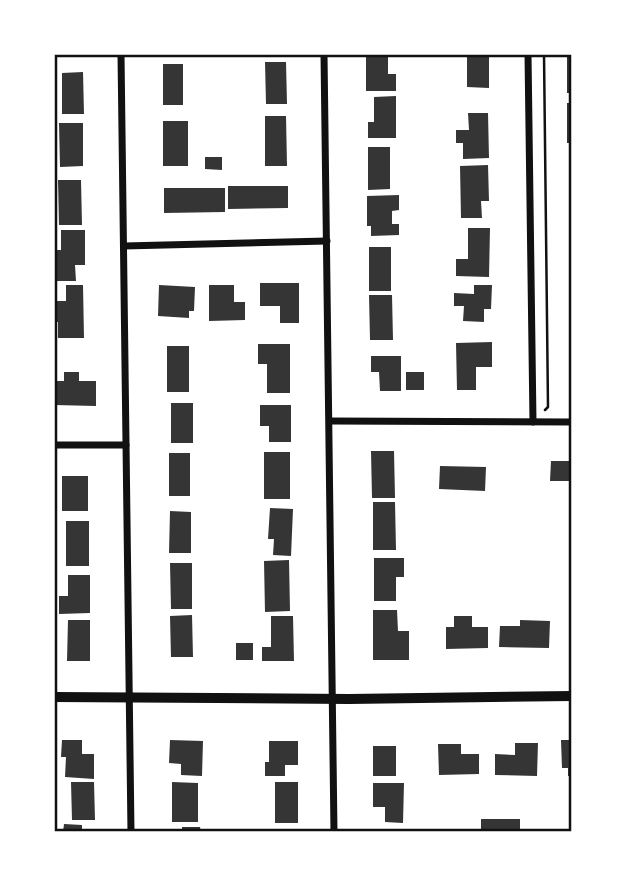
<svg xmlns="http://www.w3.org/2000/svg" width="626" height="886" font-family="Arial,sans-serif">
  <rect width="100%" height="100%" fill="#fff"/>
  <g fill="#353535">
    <polygon points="366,54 388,54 388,74 396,74 396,91 366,91"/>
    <polygon points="467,54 489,54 489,88 467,87"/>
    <rect x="567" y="54" width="5" height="39"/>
    <polygon points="265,62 286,62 287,104 266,104"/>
    <rect x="163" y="64" width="20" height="41"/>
    <polygon points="83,72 84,114 62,114 62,73"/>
    <polygon points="396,96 396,138 368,138 368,122 374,122 374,97"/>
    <rect x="567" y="103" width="5" height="40"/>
    <polygon points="468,113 488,113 489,158 463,159 463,143 456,143 456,130 469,130"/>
    <polygon points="265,116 286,116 287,166 265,166"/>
    <rect x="163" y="121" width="25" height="45"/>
    <polygon points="59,123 83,123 83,166 60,167"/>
    <polygon points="368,147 390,147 390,189 368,190"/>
    <polygon points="205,157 222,157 222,170 205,169"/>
    <polygon points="488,165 489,201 481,201 482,218 461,218 460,166"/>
    <polygon points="58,180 81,180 82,225 59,225"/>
    <polygon points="228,186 288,186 288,208 228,209"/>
    <polygon points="164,188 225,188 225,212 164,213"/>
    <polygon points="399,195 399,210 392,211 392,224 399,224 399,235 371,236 371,226 367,226 367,196"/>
    <polygon points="468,228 490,228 489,277 456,276 456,259 468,259"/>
    <polygon points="61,230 85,230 85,265 75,265 76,281 55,281 54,250 61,250"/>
    <rect x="369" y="247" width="22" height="44"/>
    <polygon points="260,283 299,283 299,323 280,323 280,306 260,306"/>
    <polygon points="66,285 83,285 84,338 58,338 58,322 54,322 54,301 66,301"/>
    <polygon points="159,285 195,287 194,311 189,311 189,318 158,316"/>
    <polygon points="209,285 234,285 234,302 245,302 245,320 209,321"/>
    <polygon points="474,285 492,285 491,309 484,309 484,322 463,321 464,306 454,306 454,293 474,294"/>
    <polygon points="369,295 392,295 393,340 370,340"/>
    <polygon points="492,342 492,367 476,367 476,390 457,390 456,343"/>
    <polygon points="258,344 290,344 290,393 267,393 267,364 258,364"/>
    <rect x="167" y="346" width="22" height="46"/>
    <polygon points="371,356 401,356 401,391 380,391 379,372 371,372"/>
    <polygon points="64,372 79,372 79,381 96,381 96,406 54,405 55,381 64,381"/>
    <rect x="406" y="372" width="18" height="18"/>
    <rect x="171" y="403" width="22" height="40"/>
    <polygon points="260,405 291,405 291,442 269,442 269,426 260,426"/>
    <polygon points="371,451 394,451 395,498 372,498"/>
    <rect x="264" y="452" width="26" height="47"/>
    <rect x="169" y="453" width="21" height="43"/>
    <polygon points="551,461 572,461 572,481 550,481"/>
    <polygon points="440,466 486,467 485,491 439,489"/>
    <rect x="62" y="476" width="26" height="35"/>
    <polygon points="373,502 395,502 396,550 373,550"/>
    <polygon points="270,508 293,509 291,556 273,555 274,539 268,539"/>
    <polygon points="170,511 191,512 191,553 169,553"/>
    <rect x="66" y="521" width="23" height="45"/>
    <polygon points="374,558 404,558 404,577 396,577 396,601 374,601"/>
    <polygon points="289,560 290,611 265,612 264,561"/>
    <polygon points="170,563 192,563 192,609 171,609"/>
    <polygon points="68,575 90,575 90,613 59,614 59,596 68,596"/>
    <polygon points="373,610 397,610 398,631 409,631 409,660 373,660"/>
    <polygon points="192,615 193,657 171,657 170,616"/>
    <polygon points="271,616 293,616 294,661 262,661 262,647 271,647"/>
    <polygon points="454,616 472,616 472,627 488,627 488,648 446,649 446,627 454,627"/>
    <polygon points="68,620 90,620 90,661 67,661"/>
    <polygon points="520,620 550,621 549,648 499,647 500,626 520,626"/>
    <rect x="236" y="643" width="17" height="17"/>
    <polygon points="62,740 82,740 82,754 94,754 94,779 65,777 66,757 61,757"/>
    <polygon points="170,740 203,741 202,776 181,775 181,764 169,763"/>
    <polygon points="561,740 572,740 572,776 568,776 568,768 562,768"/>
    <polygon points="269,741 298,741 298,765 285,765 285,776 265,776 265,762 269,762"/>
    <polygon points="515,743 538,743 537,776 495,775 495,754 515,755"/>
    <polygon points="438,744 461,744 461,754 479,754 479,774 439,775"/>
    <rect x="373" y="746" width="23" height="30"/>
    <polygon points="71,782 94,782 95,820 72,820"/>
    <polygon points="172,782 198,783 198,822 172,822"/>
    <rect x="275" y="782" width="23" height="41"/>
    <polygon points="373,783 404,783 403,823 385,822 385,807 373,807"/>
    <rect x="481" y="819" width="39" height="13"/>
    <polygon points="64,824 82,825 82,832 63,832"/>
    <polygon points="182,827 200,827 201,832 182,832"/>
  </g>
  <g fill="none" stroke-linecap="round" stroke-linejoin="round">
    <polyline stroke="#111" stroke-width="2.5" points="544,54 548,407 545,410"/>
    <g stroke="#111" stroke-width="7">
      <polyline points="121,54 131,832"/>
      <polyline points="324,54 334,832"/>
      <polyline points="528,54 533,422"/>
      <polyline points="124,246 327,241"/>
      <polyline points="330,421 572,422"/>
      <polyline points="54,445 126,445"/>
    </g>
    <polyline stroke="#111" stroke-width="10" points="54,697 349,699 572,696"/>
  </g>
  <rect width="626" height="886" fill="none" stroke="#ffffff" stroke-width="112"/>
  <rect x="56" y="56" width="514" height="774" fill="none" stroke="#111" stroke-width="2.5"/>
</svg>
